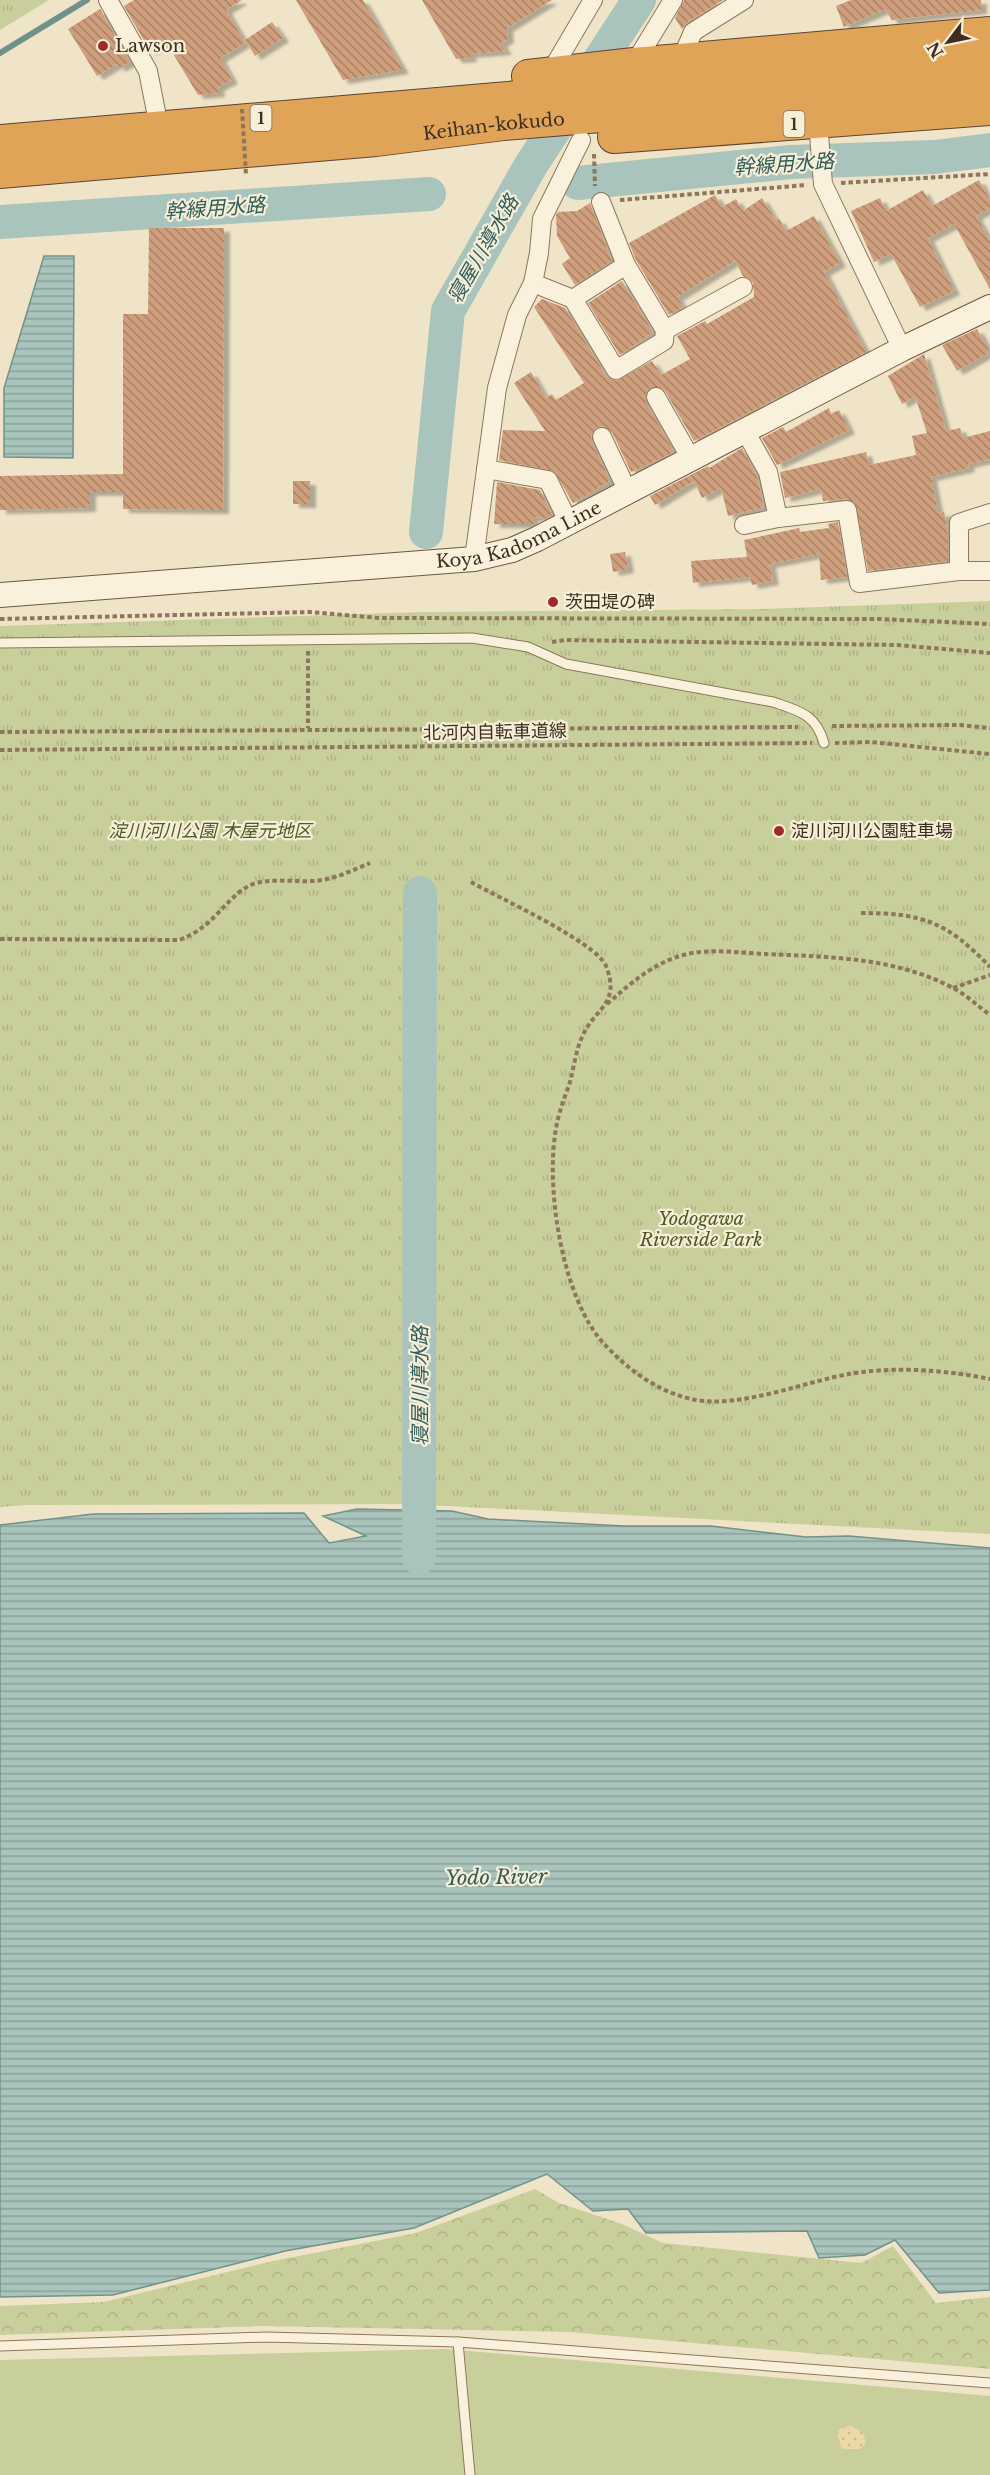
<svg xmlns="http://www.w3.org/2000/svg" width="990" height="2475" font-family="'Libre Baskerville','Noto Sans JP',serif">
  <defs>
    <pattern id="forest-crowns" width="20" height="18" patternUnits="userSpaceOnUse" patternTransform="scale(1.5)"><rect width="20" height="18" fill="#c9cf9b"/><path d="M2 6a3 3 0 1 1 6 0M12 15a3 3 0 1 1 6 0" fill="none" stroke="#aeb285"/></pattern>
    <pattern id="sand-dots" width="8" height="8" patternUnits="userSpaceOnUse" patternTransform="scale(1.5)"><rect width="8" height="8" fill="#ecd9a5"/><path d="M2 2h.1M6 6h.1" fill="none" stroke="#cbbb8e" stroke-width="1.8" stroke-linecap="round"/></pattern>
    <pattern id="park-tufts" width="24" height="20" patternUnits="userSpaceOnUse" patternTransform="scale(1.5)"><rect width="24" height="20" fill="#c9cf9b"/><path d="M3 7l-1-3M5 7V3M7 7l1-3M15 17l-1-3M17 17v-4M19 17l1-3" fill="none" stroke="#aeb285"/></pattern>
    <pattern id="water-rules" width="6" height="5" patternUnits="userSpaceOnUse" patternTransform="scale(1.5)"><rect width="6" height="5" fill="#a9c4bc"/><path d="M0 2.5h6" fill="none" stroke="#8ba098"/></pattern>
    <pattern id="building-back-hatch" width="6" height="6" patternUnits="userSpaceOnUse" patternTransform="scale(1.5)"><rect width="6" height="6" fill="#cf9f7d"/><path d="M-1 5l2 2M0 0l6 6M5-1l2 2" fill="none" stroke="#a98266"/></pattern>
    <filter id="shadow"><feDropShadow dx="6" dy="4" stdDeviation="1.5" flood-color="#0004"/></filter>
  </defs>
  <rect width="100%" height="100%" fill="#f0e4c8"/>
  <polygon fill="#c9cf9b" points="446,2349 990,2396 990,2475 0,2475 0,2360"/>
  <polygon fill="url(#forest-crowns)" points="535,2189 559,2203 622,2224 663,2243 861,2263 893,2246 936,2303 990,2297 990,2369 569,2332 262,2326 0,2335 0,2306 104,2302 273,2261 416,2233"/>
  <polygon fill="url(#sand-dots)" points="853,2426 863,2433 866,2443 860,2449 842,2449 837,2433 842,2427"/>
  <g fill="url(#park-tufts)">
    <polygon points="0,0 49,0 0,30"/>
    <polygon points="990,601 990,1534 409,1504 26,1505 0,1507 0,626 423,612 760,609"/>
  </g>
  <g fill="url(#water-rules)" stroke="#6f938a" stroke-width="1.5">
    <polygon points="44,256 74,256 73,458 4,457 4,388"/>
    <polygon points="357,1509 452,1511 488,1519 624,1526 711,1526 806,1537 849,1536 990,1548 990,2290 939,2293 895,2240 865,2255 819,2258 807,2231 646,2233 628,2209 593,2211 547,2174 414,2228 285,2251 113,2295 0,2297 0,1525 93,1514 304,1513 329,1543 366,1536 323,1516"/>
  </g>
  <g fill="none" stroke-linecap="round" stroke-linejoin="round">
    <polyline stroke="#6f938a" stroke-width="6" points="0,53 87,0"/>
    <g stroke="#a9c4bc" stroke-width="34">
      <polyline points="578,183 791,162 935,157 990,150"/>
      <polyline points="0,222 429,194"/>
      <polyline points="426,532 448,311 531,165 639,0"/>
      <polyline points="419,1558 420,893"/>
    </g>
  </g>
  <g fill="url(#building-back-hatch)" filter="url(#shadow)">
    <polygon points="134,0 242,0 226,10 245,43 220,58 232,80 218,87 219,93 198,95 166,42 150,51 124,6"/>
    <polygon points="296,0 363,0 403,70 343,80"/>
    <polygon points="422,0 552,0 507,28 508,39 501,43 506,51 469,54 472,58 456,59"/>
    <polygon points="684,0 723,0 687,22 682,29 675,18"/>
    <polygon points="851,0 981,0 981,10 892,20 885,9 844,27 836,6"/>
    <polygon points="100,9 130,62 119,68 117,64 97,76 68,29"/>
    <polygon points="272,22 283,38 255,56 245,40"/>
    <polygon points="979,180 990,200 990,208 976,216 990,241 990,289 954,224 928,238 954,291 920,307 891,254 874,262 851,211 880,198 886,211 923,190 932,206"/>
    <polygon points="715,195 722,207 736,199 743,211 762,198 776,221 779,219 786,231 814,216 840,263 824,272 866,352 694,441 665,391 661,387 651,387 646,392 646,402 674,452 631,472 612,432 603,426 597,427 591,436 592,441 610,481 573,503 554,471 499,460 503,430 545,431 514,383 531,372 546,398 552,394 556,400 584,383 534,307 542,299 565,308 606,376 616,381 652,361 661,375 690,359 677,336 705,321 707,324 754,297 753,282 743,276 735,261 677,297 683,307 669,315 636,260 629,243"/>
    <polygon points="590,203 612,261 575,285 562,264 570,258 557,236 556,215 558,212 577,211"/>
    <polygon points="149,228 224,228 223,510 123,509 123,492 90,492 90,508 0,510 0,476 123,474 123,314 148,314"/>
    <polygon points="622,281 653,332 620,355 588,303"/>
    <polygon points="977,329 990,352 957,371 942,345"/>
    <polygon points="924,354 946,431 960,428 963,438 990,431 990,459 968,464 969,468 931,477 938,513 944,512 948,535 948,561 868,571 855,503 846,499 823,501 821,489 785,498 780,472 866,452 869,465 916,455 912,436 927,433 915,396 902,404 888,376"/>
    <polygon points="829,408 831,414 839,410 849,430 777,465 762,438 783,427 786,432"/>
    <polygon points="742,448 757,476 764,507 728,516 721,488 702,498 694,481 655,505 650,496 708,466 709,468"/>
    <rect x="293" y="481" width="17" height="23"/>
    <polygon points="497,482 540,490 552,515 547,518 533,517 533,524 494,524"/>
    <polygon points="838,522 847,577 821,580 819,554 770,564 773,581 752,585 750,577 693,583 691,561 747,557 744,540 799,528 800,532 829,528 828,524"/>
    <polygon points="625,552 628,569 613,572 610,554"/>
  </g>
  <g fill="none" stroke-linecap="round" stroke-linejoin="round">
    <defs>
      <g id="lane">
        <path d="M0 643 472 638 528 647 566 664 773 702C799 711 816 714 824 743"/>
        <polyline points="458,2342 470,2475"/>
        <polyline points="0,2346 266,2337 458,2342 990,2383"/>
      </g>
      <g id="street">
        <polyline points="108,0 148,71 159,127"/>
        <polyline points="681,60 693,32 744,0"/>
        <polyline points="634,64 673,0"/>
        <polyline points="550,73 593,0"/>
        <polyline points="818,122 823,184 902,349"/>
        <polyline points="601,202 626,265"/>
        <polyline points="533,283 573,299 626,265 665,330 664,341 616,370 573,299"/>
        <polyline points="665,330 743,287"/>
        <polyline points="656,397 691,459"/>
        <polyline points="745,431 768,472 778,518 847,510 859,583 959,571 990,571"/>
        <polyline points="602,437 628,492"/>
        <polyline points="486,469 548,480 569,523"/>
        <polyline points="744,525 778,518"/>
        <polyline points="474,559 497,388 517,315 533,283 539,253 542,219 581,140"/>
        <polyline points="959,571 959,523 990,513"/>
      </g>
      <g id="secondary">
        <path id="s1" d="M0 595 474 559 512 550 537 539 902 349 990 307"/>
      </g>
      <g id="highway">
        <polyline points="528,76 634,64 990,33"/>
        <polyline points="614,137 990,109"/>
        <polyline points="0,141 990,57"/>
        <path id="s2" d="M0 172 376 140 504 124 990 84"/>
      </g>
    </defs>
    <use href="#lane" stroke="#8d765c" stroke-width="11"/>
    <use href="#street" stroke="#8d765c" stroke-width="20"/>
    <use href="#secondary" stroke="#6f573f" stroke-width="26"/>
    <use href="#highway" stroke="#5b4430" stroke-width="34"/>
    <g stroke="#8d765c" stroke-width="4" stroke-dasharray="4.5 3" stroke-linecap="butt">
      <polyline points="594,154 595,186"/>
      <polyline points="841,183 990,174"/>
      <polyline points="620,200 807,185"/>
      <polyline points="0,619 310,612 379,618 879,619 990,624"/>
      <polyline points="552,642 565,640 897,645 990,653"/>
      <polyline points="308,651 308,728"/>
      <polyline points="832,726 960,725 990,728"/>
      <polyline points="0,732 798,727"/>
      <polyline points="835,743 871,742 990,754"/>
      <polyline points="0,750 812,743"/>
      <path d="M471 882C497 897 596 942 606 966 621 1004 595 1008 583 1035 576 1049 574 1067 570 1082 566 1094 561 1106 558 1119 543 1179 561 1300 606 1346 630 1371 657 1391 691 1399 737 1410 803 1382 849 1374 895 1366 945 1370 990 1379"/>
      <path d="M861 913C923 913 947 922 990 967"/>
      <path d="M0 939 179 940C215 928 227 894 253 884 271 878 293 882 313 881 333 880 351 871 370 863"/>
      <polyline points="953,988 990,975"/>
      <path d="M607 1004C631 983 652 964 683 955 708 948 740 953 765 954 830 957 894 957 953 988 966 995 978 1006 990 1015"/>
    </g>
    <use href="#lane" stroke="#faf1dc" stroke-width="9"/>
    <use href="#street" stroke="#faf1dc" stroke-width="18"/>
    <use href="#secondary" stroke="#faf1dc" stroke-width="24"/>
    <use href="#highway" stroke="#e0a458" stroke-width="32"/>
    <polyline stroke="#8d765c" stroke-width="4" stroke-dasharray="4.5 3" stroke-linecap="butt" points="242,109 246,175"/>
  </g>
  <g fill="#9e2a2b" stroke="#f7eed8" stroke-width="2">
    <circle cx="103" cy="46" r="6"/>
    <circle cx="553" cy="602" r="6"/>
    <circle cx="779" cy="831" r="6"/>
  </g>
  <g text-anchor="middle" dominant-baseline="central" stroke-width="4.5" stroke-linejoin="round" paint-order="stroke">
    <g fill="#f7eed8" stroke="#756857" stroke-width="1.5">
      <rect x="250.5" y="105" width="21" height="26" rx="4.5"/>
      <rect x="783.5" y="111" width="21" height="26" rx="4.5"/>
    </g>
    <g font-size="16" font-weight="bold" fill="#3d2e20">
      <text x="261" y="118">1</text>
      <text x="794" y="124">1</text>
    </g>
    <g font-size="18" fill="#3d2e20" stroke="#f7eed8" text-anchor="start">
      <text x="115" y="46">Lawson</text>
      <text x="565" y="602">茨田堤の碑</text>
      <text x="791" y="831">淀川河川公園駐車場</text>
    </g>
    <g font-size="18" fill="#3d2e20" stroke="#f7eed8">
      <text stroke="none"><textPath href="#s2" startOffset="496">Keihan-kokudo</textPath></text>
      <text stroke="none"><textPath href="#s1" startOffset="525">Koya Kadoma Line</textPath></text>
      <text transform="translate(495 732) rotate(-1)">北河内自転車道線</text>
    </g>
    <g font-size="18" font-style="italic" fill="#4d5a26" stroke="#f7eed8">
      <text x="210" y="831">淀川河川公園 木屋元地区</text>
      <text x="701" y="1219">Yodogawa<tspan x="701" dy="21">Riverside Park</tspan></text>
    </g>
    <g font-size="20" font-style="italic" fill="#2f5d5a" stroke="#f7eed8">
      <text transform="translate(784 164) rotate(-4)">幹線用水路</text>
      <text transform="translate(215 208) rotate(-4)">幹線用水路</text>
      <text transform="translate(483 249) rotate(-60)">寝屋川導水路</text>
      <text transform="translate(420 1386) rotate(-90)">寝屋川導水路</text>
      <text transform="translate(496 1877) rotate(-1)">Yodo River</text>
    </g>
  </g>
  <g transform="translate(948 42) rotate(238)" stroke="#f7eed8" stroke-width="4.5" paint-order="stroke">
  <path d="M0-4.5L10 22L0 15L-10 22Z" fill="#3d2e20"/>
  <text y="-9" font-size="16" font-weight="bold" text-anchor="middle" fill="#3d2e20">N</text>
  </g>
</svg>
